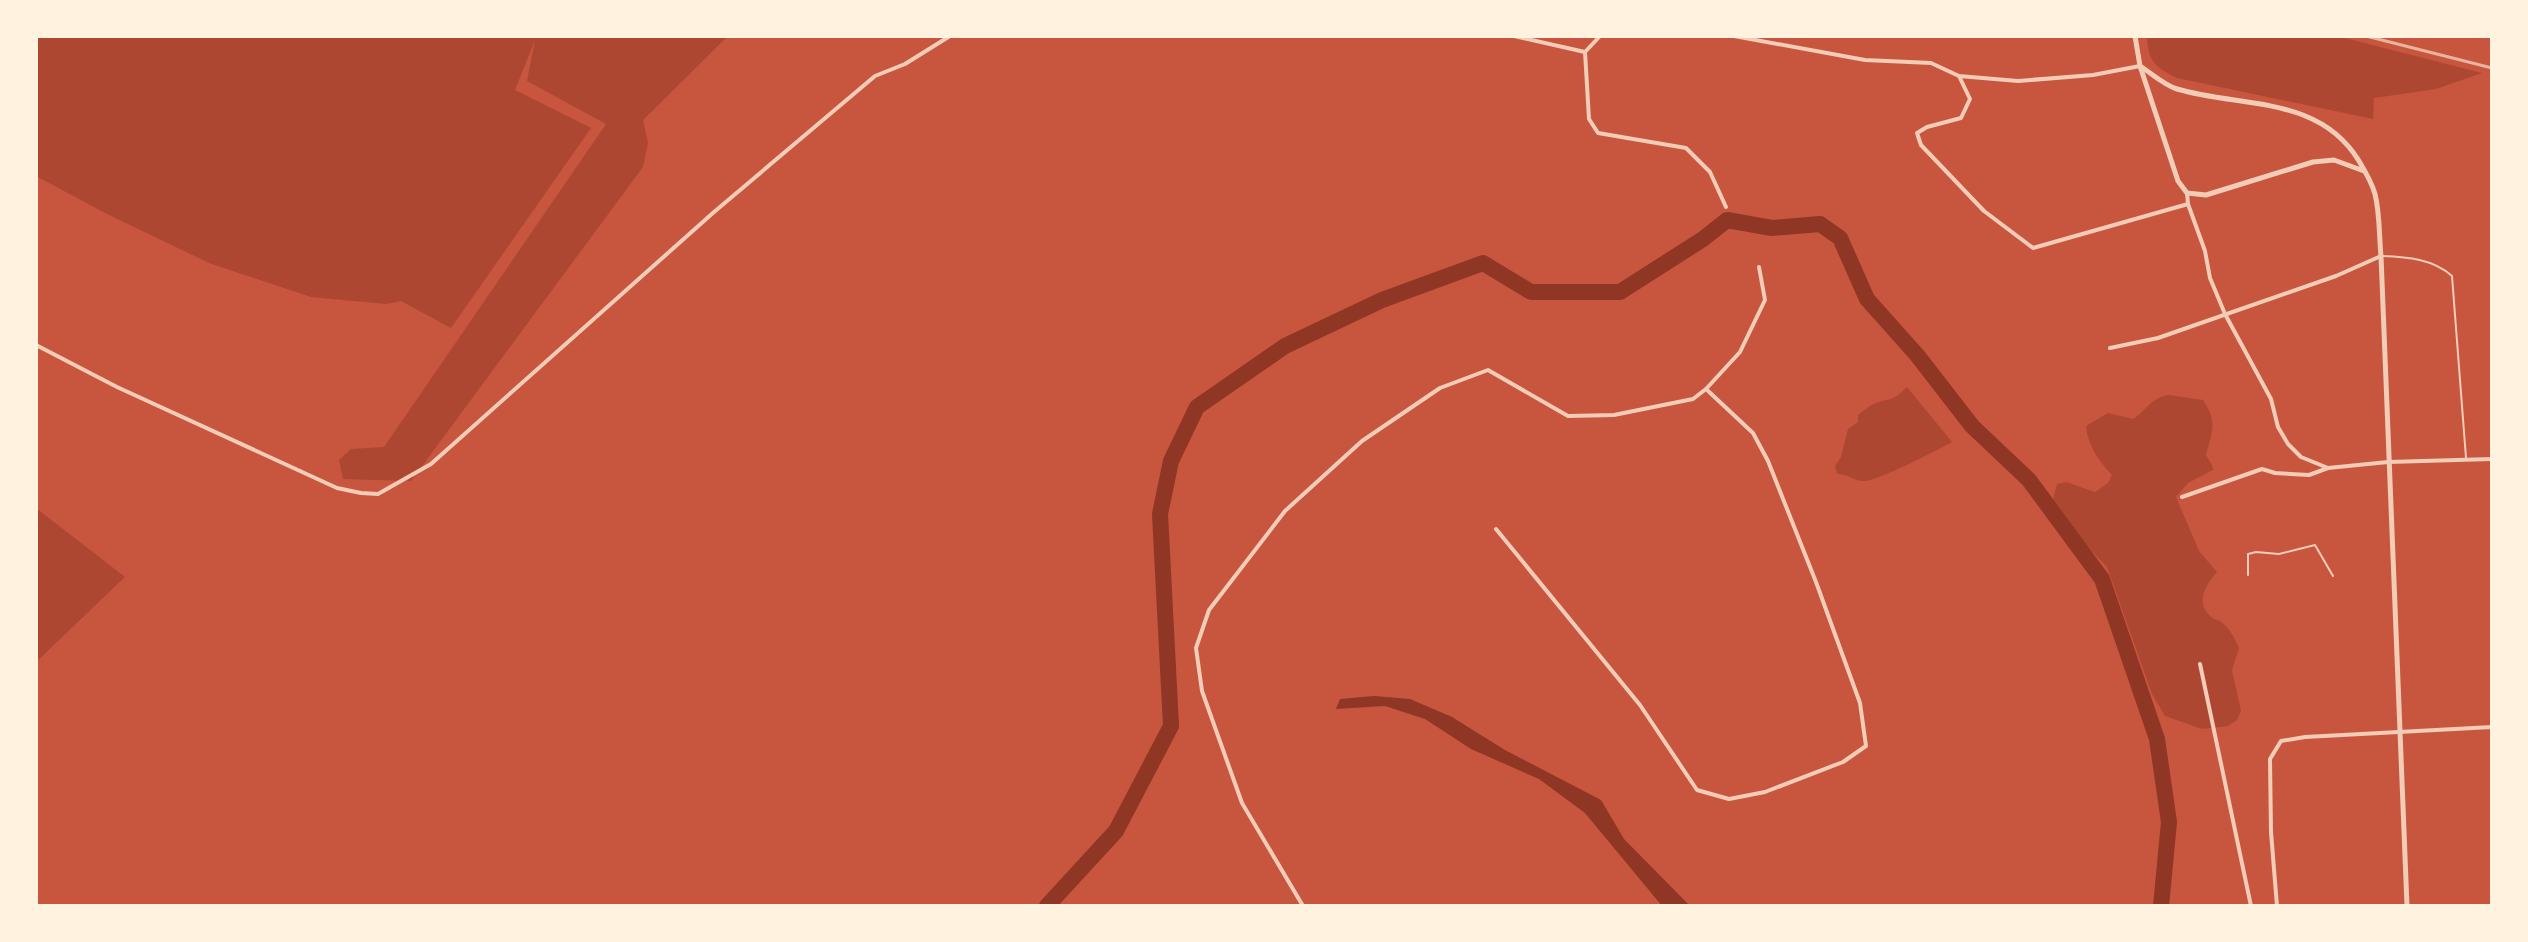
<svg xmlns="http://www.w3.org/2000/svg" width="2528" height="942" font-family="Lato,sans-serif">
  <rect width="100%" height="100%" fill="#c8553d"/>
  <g fill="#ae4732">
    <polygon points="36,36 728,36 643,120 648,143 643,167 411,481 343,479 339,460 351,449 384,447 606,124 527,81 535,40 515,90 591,128 451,328 401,301 386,304 311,297 209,263 105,213 36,176"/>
    <path d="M2147 36H2337L2482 73 2436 89 2374 98 2373 119 2177 78C2155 67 2148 62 2147 36Z"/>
    <path d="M1907 387 1952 442C1937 450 1875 483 1862 481 1852 480 1849 474 1837 474L1835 466 1841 457 1848 429 1858 422V415C1863 411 1870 405 1876 403 1893 397 1892 402 1907 387Z"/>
    <path d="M2169 395 2203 400C2218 422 2212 432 2206 455L2212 465 2213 470 2188 483 2176 497 2199 551 2217 572C2206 585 2195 601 2210 616 2214 620 2217 619 2221 622 2230 628 2235 639 2239 648L2232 670 2241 711 2237 720 2228 726 2202 729 2165 716 2152 694 2107 567 2066 524 2053 499 2057 484 2066 482 2095 492 2108 483 2112 475C2098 460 2088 446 2086 426L2108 413 2133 419C2149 409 2148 399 2169 395Z"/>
    <polygon points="36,508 125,577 36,662"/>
  </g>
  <polygon fill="#8f3625" points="1374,696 1410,699 1452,717 1505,750 1601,800 1624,839 1690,906 1662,906 1585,813 1539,779 1471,749 1425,719 1385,706 1336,709 1340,699"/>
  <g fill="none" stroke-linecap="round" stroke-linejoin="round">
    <polyline stroke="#8f3625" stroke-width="16" points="1047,906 1116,831 1171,726 1160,514 1171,461 1197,407 1285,346 1382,300 1483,263 1531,292 1620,292 1703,239 1727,220 1772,228 1820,224 1840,238 1867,299 1917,355 1972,426 2029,480 2102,579 2157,739 2169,822 2161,906"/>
    <g stroke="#f1ccb7" stroke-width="2">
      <path d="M2382 256C2408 257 2433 259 2452 276L2466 458"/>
      <polyline points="2248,575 2248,554 2256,552 2279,554 2315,545 2333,576"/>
    </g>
    <g stroke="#f1ccb7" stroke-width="4">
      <polyline points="1514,36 1585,52"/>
      <polyline points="1734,36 1865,60 1931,63 1959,76 2018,81 2093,75 2140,66"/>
      <polyline points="1585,52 1589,119 1598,133 1686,148 1710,172 1726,207"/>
      <polyline points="1585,52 1600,36"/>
      <polyline points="1959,76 1970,99 1961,118 1927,127 1917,133 1921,145 1984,211 2033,248 2188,204"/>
      <polyline points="2187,193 2188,204 2205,251 2210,278 2225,314 2271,399 2278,427 2288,444 2301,457 2328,468"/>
      <polyline points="36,345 117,387 337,488 361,493 378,494 431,464 714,212 875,76 905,64 950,36"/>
      <polyline points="2110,348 2158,338 2336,276 2381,256"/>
      <polyline points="2182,497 2262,469 2275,473 2309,475 2328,468 2388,462 2492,459"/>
      <polyline points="1496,529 1640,705 1697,790 1729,799 1765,792 1843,762 1866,746 1860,703 1816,582 1768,461 1753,433 1706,389"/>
      <polyline points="2200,664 2251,906"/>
      <polyline points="1303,906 1242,803 1202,691 1196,648 1209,610 1285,511 1362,441 1440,388 1488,370 1568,416 1614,415 1693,399 1706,389 1740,352 1765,300 1759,267"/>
      <polyline points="2277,906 2271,832 2270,759 2281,741 2305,737 2492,727"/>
    </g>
    <g stroke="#f1ccb7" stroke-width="5">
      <polyline points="2135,36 2140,66 2178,181 2187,193 2206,195 2313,162 2334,160 2364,171"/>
      <path d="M2140 66C2151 73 2164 85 2177 89 2242 108 2319 95 2359 161 2365 171 2372 183 2375 194 2380 214 2379 236 2381 256L2407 906"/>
    </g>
    <polyline stroke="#e9b49f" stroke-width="3" points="2366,36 2492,68"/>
  </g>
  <rect width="2528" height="942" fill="none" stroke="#fff3e0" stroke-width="76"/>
</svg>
